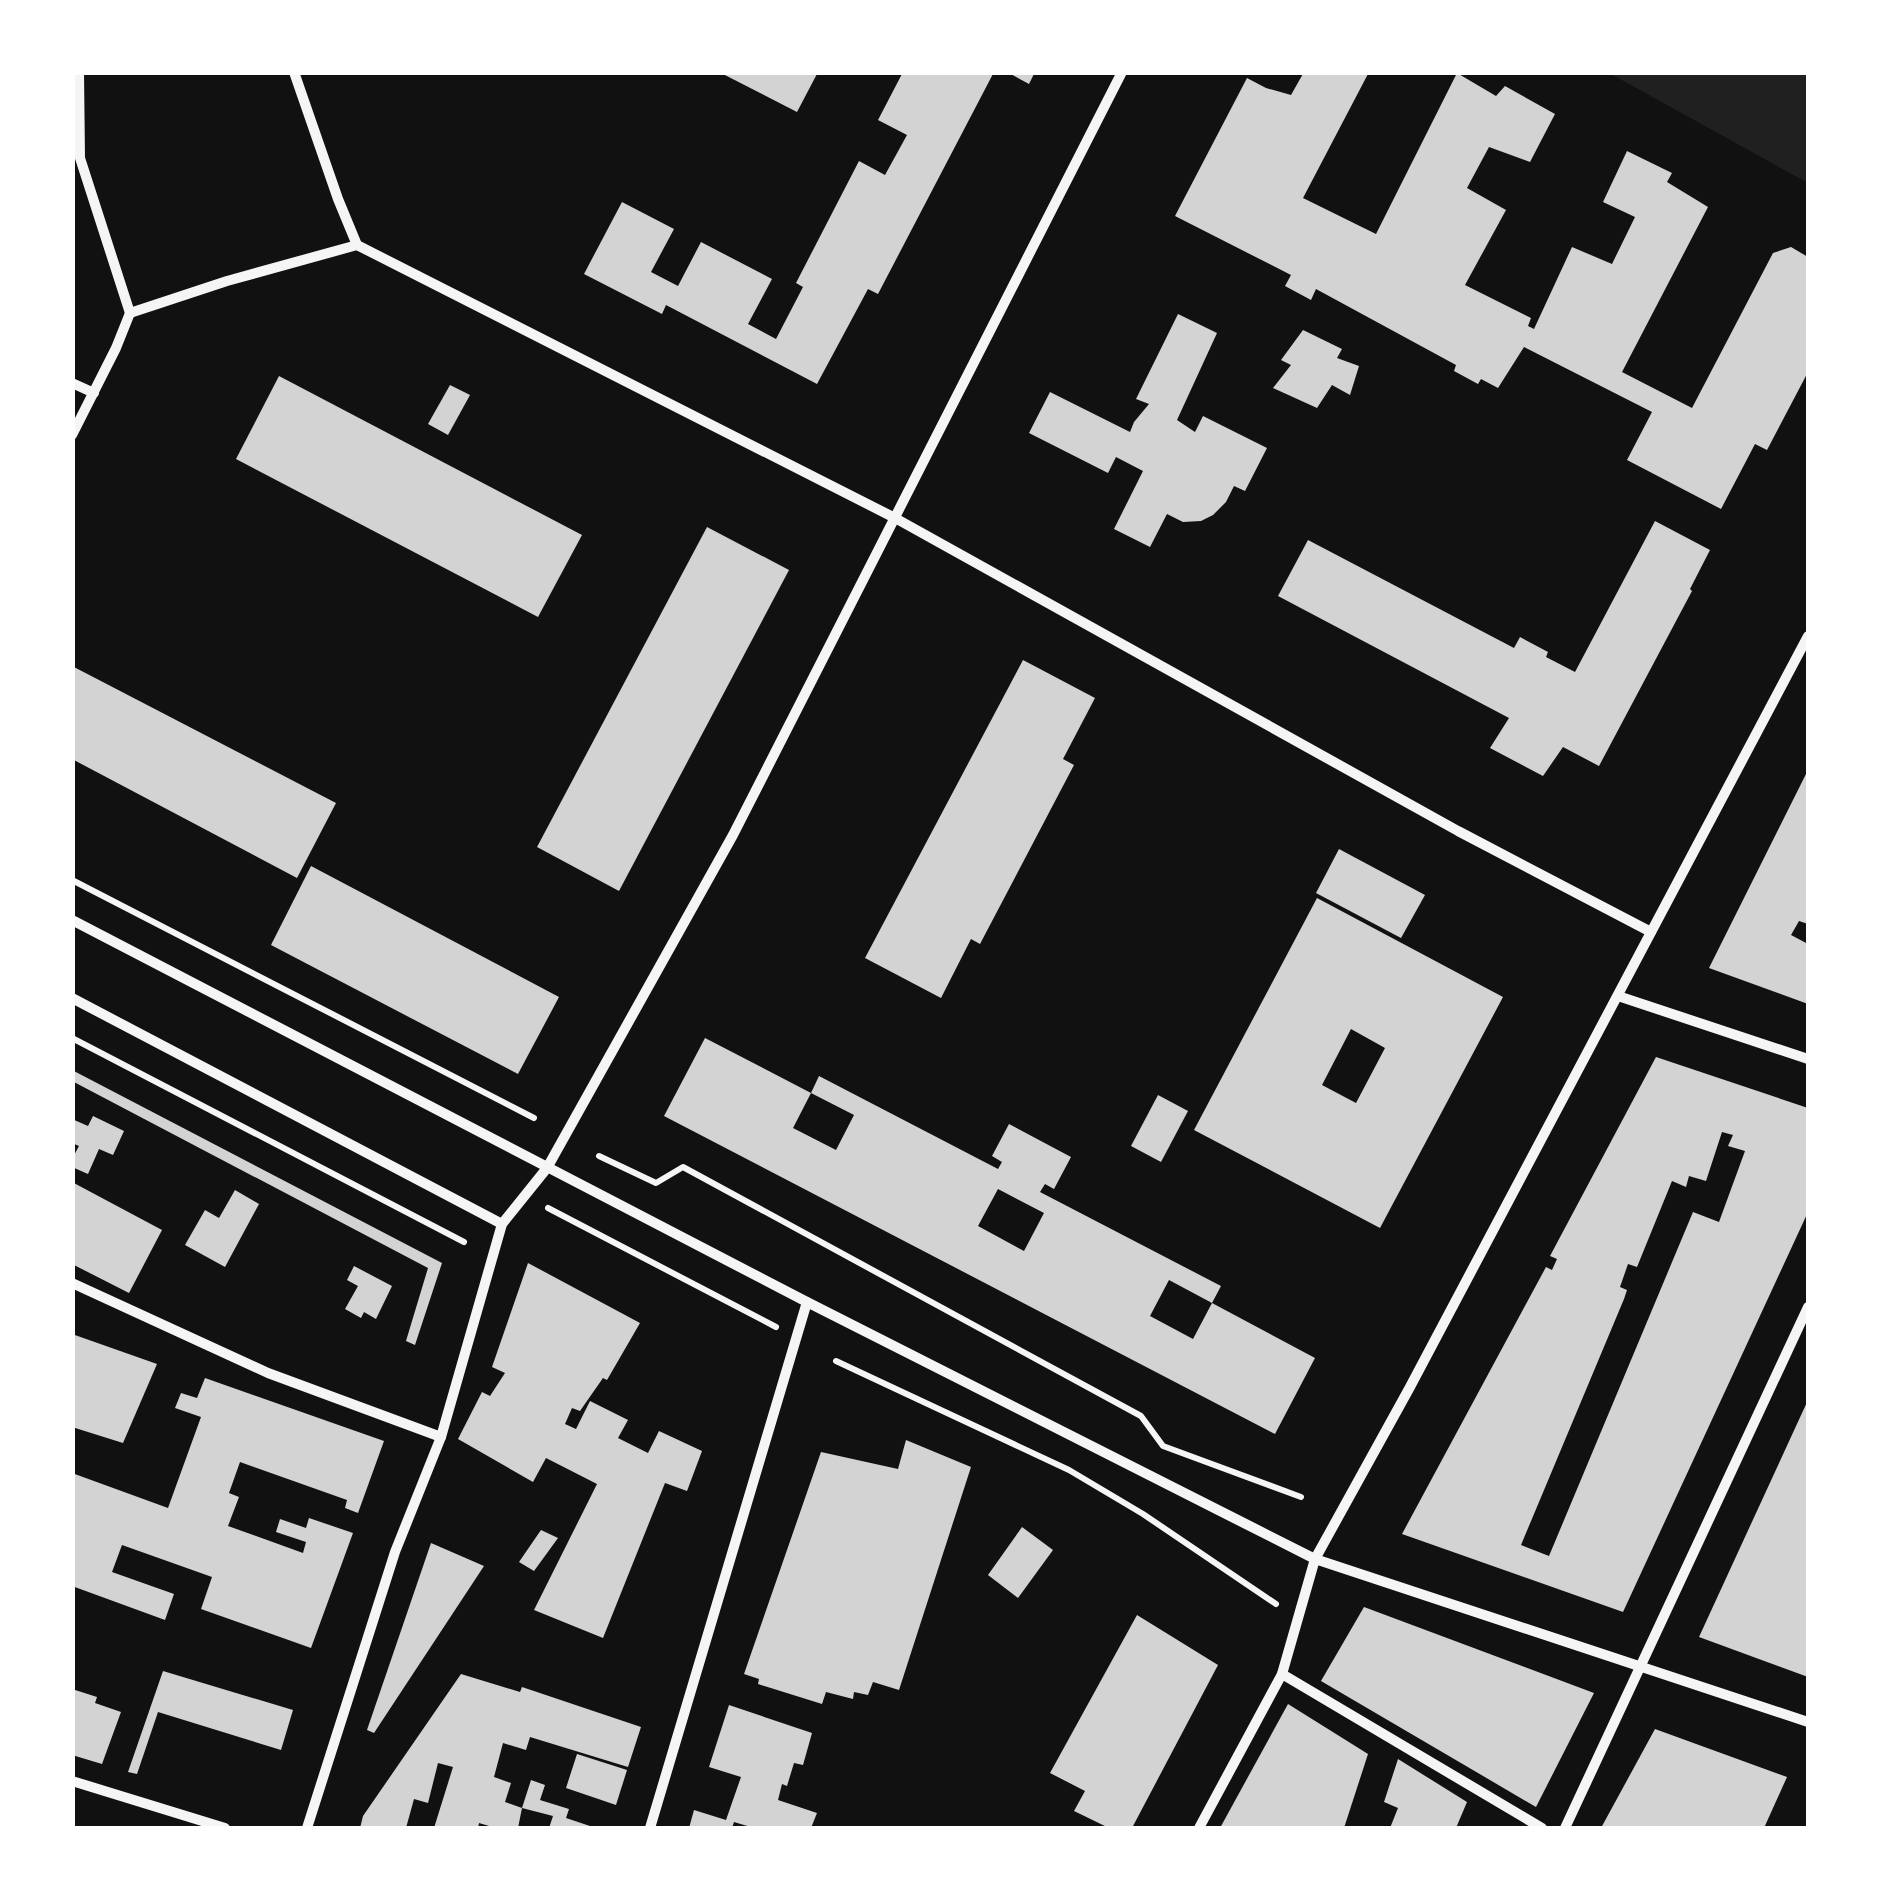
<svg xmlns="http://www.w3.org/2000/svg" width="1881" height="1901" font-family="'Noto Sans',sans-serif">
  <rect width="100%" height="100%" fill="#111"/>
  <polygon fill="#202020" points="1609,73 1808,73 1808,183"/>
  <g fill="#d3d3d3" fill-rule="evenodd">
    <polygon points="719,72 818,72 797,112"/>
    <polygon points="903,72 994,72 878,294 868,289 817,384 666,305 662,314 584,274 622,202 674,229 651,272 678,286 701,242 772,279 748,324 776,339 803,287 796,283 859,161 885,175 907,135 878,120"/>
    <polygon points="1007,72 1035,72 1029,84"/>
    <polygon points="1304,72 1369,72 1303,198 1376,234 1457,73 1496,96 1505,86 1555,114 1530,162 1489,147 1467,188 1506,210 1465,285 1531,318 1528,326 1534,329 1572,247 1612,264 1635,217 1603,202 1627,151 1672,173 1667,182 1708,207 1622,372 1692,408 1773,253 1791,247 1808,257 1808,372 1767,450 1755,444 1721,509 1627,460 1652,412 1524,347 1498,388 1481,379 1478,384 1454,371 1456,365 1316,289 1311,300 1285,286 1291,275 1175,216 1247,78 1266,88 1291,95"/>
    <polygon points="1178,314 1217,333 1177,420 1195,432 1203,416 1267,448 1245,491 1234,486 1226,502 1213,515 1201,521 1183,522 1167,514 1150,547 1114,529 1143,471 1116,457 1108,473 1029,433 1050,392 1130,432 1134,422 1149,404 1136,399"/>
    <polygon points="1303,330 1342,349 1337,358 1359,366 1350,395 1332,385 1317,408 1273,388 1291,365 1281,360"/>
    <polygon points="279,376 582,535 538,617 236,459"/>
    <polygon points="450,385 470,395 448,435 428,424"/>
    <polygon points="1655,521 1710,550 1690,589 1692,591 1599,766 1563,747 1543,776 1490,748 1509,718 1278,596 1308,540 1514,648 1520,637 1548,652 1546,657 1575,672"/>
    <polygon points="707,527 789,570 619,891 537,847"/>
    <polygon points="1023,660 1095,698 1063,759 1074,765 980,944 971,939 941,998 865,958"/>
    <polygon points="72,666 336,803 297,878 72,759"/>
    <polygon points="1808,770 1808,924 1799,921 1791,935 1808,944 1808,1004 1709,968"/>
    <polygon points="1339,849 1425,895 1401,938 1316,893"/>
    <polygon points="311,866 559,997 518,1074 271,945"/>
    <path d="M1317 898 1503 997 1380 1228 1194 1130ZM1351 1029 1385 1048 1356 1103 1322 1085Z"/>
    <path d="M705 1038 811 1093 793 1128 836 1150 854 1115 811 1093 819 1076 998 1169 1002 1162 992 1156 1009 1124 1071 1157 1054 1189 1045 1184 1040 1192 1221 1286 1212 1303 1169 1280 1150 1316 1193 1339 1212 1303 1315 1358 1275 1434 664 1116ZM998 1189 1044 1213 1024 1251 978 1226Z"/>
    <path d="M1656 1057 1808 1108V1212L1623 1612 1402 1534 1546 1267 1552 1270 1557 1259 1550 1256ZM1722 1132 1733 1135 1728 1146 1745 1151 1719 1222 1693 1212 1549 1556 1521 1545 1624 1299 1627 1290 1620 1287 1628 1264 1637 1267 1672 1181 1686 1187 1689 1176 1706 1181Z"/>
    <polygon points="72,1070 442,1263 415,1345 406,1341 428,1268 72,1081"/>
    <polygon points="1158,1095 1188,1111 1161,1162 1131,1146"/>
    <polygon points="93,1116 124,1131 113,1155 99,1149 88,1174 72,1167 72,1159 79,1146 72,1143 72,1119 88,1126"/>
    <polygon points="72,1182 162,1230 129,1293 72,1264"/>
    <polygon points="235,1190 259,1204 225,1267 185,1245 205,1210 219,1218"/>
    <polygon points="528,1263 640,1323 607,1380 603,1378 580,1411 572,1408 565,1424 576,1429 590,1401 628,1420 618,1438 648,1453 659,1431 702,1451 687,1491 665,1483 603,1638 534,1610 597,1484 546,1458 533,1482 458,1439 482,1392 490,1396 505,1373 492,1367"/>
    <polygon points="354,1266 392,1286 376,1319 364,1312 361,1318 345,1309 358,1286 347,1280"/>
    <polygon points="72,1334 157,1364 123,1443 72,1427"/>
    <polygon points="205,1378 384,1441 358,1513 345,1508 347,1500 240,1462 229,1493 239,1497 228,1526 303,1553 306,1542 276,1532 280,1519 306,1528 309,1518 353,1533 311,1648 201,1609 212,1577 122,1545 112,1572 174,1594 165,1620 72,1586 72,1473 168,1508 201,1417 175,1408 181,1393 197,1398"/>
    <polygon points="1808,1400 1808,1677 1699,1637"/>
    <polygon points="906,1440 971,1467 899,1690 873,1682 868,1695 854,1692 853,1699 826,1692 822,1704 758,1684 759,1679 744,1674 821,1452 898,1469"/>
    <polygon points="1022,1527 1053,1550 1018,1598 988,1575"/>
    <polygon points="541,1530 558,1538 534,1571 519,1562"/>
    <polygon points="431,1543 484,1566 374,1733 367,1730"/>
    <polygon points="1364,1607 1594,1693 1536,1807 1321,1681"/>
    <polygon points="1137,1615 1218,1665 1132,1828 1109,1828 1074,1811 1085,1791 1050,1773"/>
    <polygon points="163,1671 293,1710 281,1750 158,1712 137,1774 128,1772"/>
    <polygon points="461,1674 520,1692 522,1687 641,1727 628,1767 530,1737 526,1750 503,1743 494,1777 511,1783 505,1802 522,1808 518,1828 496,1828 479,1823 478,1828 434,1828 453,1767 438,1763 428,1803 414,1799 406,1828 360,1828 363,1816"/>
    <polygon points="72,1689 97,1697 95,1703 121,1712 102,1764 72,1755"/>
    <polygon points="1288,1704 1368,1754 1344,1828 1220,1828"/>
    <polygon points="729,1705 812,1733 803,1765 794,1763 787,1786 782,1784 778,1800 817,1813 811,1828 754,1828 734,1822 732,1828 689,1828 694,1810 726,1820 741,1777 709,1767"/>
    <polygon points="1655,1729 1787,1777 1764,1828 1601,1828"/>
    <polygon points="577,1754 627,1770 616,1805 566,1788"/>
    <polygon points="1398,1759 1467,1802 1456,1828 1390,1828 1398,1808 1384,1802"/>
    <polygon points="531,1780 545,1785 540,1800 569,1809 566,1818 596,1828 549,1828 553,1816 522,1808"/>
  </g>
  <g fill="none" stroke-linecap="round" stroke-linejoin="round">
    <g stroke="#f5f5f5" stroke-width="6">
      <polyline points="72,880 534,1118"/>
      <polyline points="72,1038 464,1242"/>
      <polyline points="599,1156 656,1183 683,1167 1141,1416 1163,1446 1301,1497"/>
      <polyline points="548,1208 776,1327"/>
      <polyline points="836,1361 1069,1470 1143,1514 1276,1604"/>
    </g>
    <g stroke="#f5f5f5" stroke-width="10">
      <polyline points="79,72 80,158 130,313"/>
      <polyline points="294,72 338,199 357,245 895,518 1458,831 1651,932"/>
      <polyline points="130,313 227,281 357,245"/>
      <polyline points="72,383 94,393"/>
      <polyline points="72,435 116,348 130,313"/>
      <polyline points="72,920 807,1302 1315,1559 1808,1722"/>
      <polyline points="1618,996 1808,1059"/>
      <polyline points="72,998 502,1224"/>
      <polyline points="72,1283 268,1373 441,1437"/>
      <polyline points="1282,1674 1542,1828"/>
      <polyline points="72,1781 225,1828"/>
      <polyline points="307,1828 395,1552 441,1437 502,1224 547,1168 733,835 1122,72"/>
      <polyline points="650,1828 807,1302"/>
      <polyline points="1199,1828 1282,1674 1315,1559 1410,1387 1808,636"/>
      <polyline points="1565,1828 1808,1307"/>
    </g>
  </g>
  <rect width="1881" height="1901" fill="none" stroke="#ffffff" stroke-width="150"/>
</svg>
